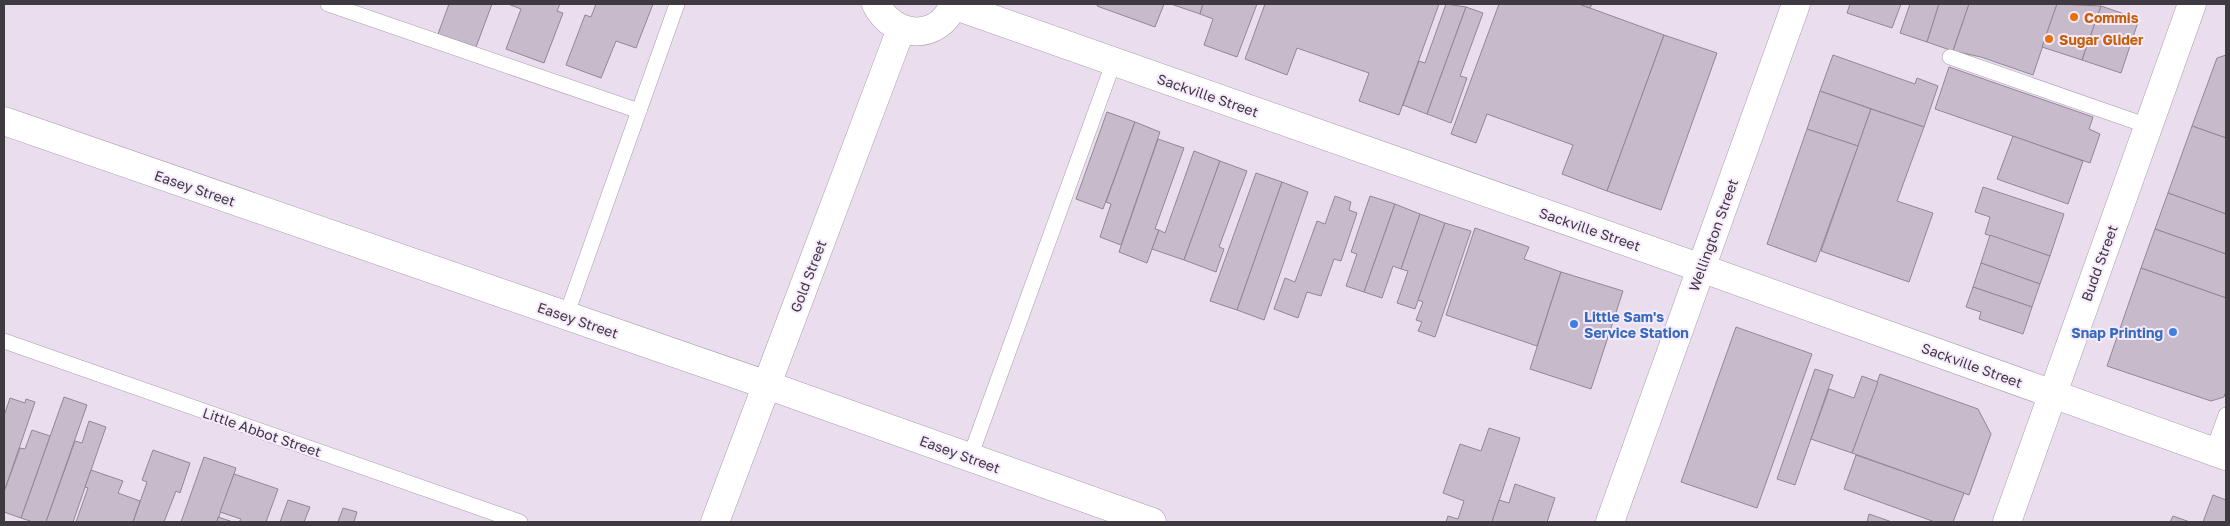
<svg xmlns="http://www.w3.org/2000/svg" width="2230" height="526" font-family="'Golos Text',sans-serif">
  <rect width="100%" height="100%" fill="#eaddee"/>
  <g fill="#c7bacb" stroke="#938797">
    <polygon points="449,4 492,4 476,47 438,34"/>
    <polygon points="508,4 560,4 557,11 563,13 544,63 506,49 521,9"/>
    <polygon points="596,4 653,4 636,48 616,41 601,78 566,65 585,15 591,17"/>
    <polygon points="1098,4 1164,4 1155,27 1097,6"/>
    <polygon points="1171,4 1203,4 1200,14"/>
    <polygon points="1203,4 1257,4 1237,57 1204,45 1213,19 1200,14"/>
    <polygon points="1265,4 1439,4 1399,115 1359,101 1369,73 1297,48 1287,75 1245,59"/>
    <polygon points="1446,4 1466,7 1427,114 1403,105 1419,61 1425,63"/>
    <polygon points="1499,4 1579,4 1664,35 1607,191 1562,174 1573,145 1487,114 1476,143 1451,134"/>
    <polygon points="1579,4 1592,4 1590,8"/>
    <polygon points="1850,4 1901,4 1892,28 1847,13"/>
    <polygon points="1910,4 1939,4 1927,42 1900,33"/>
    <polygon points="1939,4 1969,4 1953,51 1927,42"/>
    <polygon points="1969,4 2057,4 2033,75 1981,57 1953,51"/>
    <polygon points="2057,4 2101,6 2082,60 2042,47"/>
    <polygon points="2101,6 2139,19 2121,73 2082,60"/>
    <polygon points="1466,7 1483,13 1460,76 1467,78 1451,123 1427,114"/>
    <polygon points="1664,35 1717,53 1661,210 1607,191"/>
    <polygon points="1833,55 1915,84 1917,78 1938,86 1924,127 1820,91"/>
    <polygon points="2226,55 2226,138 2192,126 2217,58"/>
    <polygon points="1949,67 2093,117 2089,129 2100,134 2090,163 1935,109"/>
    <polygon points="1820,91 1871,109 1858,146 1807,129"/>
    <polygon points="1871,109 1924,127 1897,201 1933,213 1909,282 1821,251"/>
    <polygon points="1107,112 1135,122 1103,209 1076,199"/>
    <polygon points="1135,122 1160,132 1121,245 1100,237 1111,204 1106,202"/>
    <polygon points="2192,126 2226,138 2226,214 2168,193"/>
    <polygon points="1807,129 1858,146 1816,262 1767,244"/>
    <polygon points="2013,136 2083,161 2068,204 1997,179"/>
    <polygon points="1158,139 1184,148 1155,229 1159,230 1147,263 1119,252"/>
    <polygon points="1194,151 1220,161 1184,260 1152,249 1159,230 1165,233"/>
    <polygon points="1220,161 1247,171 1219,247 1224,249 1216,272 1184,260"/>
    <polygon points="1256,173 1282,182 1237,310 1210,301"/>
    <polygon points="1282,182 1308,192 1264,320 1237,310"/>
    <polygon points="1983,187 2064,214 2050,256 1985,234 1990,217 1975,212"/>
    <polygon points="2168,193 2226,214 2226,254 2155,229"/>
    <polygon points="1335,196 1351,202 1349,210 1357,213 1341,261 1334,259 1321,296 1307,292 1298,318 1274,309 1285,278 1295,282 1317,221 1325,224"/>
    <polygon points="1370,196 1395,204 1364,292 1346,286 1357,254 1351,252"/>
    <polygon points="1395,204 1420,214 1401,269 1393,266 1382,298 1364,292"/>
    <polygon points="1420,214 1445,223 1415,309 1397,303 1408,271 1401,269"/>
    <polygon points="1445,223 1471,231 1435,337 1418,331 1422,322 1416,320 1423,302 1418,300"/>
    <polygon points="1475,228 1529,247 1524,259 1561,272 1537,346 1446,315"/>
    <polygon points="2155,229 2226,254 2226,298 2141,268"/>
    <polygon points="1990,235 2050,256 2040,284 1981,263"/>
    <polygon points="1981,263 2040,284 2032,307 1973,287"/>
    <polygon points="2141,268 2226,298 2226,391 2224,397 2211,401 2107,366"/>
    <polygon points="1561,272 1623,291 1591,389 1530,369"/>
    <polygon points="1973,287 2032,307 2023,334 1979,319 1981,312 1966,307"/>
    <polygon points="1736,327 1812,354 1757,508 1681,482"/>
    <polygon points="1815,369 1833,375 1795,485 1777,479"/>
    <polygon points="1880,374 1978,409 1991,434 1969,495 1852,453"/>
    <polygon points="1862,376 1878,382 1852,453 1811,439 1829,389 1854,398"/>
    <polygon points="64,397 87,405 46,522 33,522 21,518"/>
    <polygon points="10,398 25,403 26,399 35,402 4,492 4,416"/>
    <polygon points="89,421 106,427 73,522 46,522 75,441 82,443"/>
    <polygon points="1489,428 1520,438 1492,522 1446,522 1448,516 1458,519 1464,501 1443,493 1460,444 1481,451"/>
    <polygon points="32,430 50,436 21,518 4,512 4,492 20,448 25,449"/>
    <polygon points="153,450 190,463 180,493 176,491 164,522 133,522 147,482 142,480"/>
    <polygon points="1856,455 1964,493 1953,522 1935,522 1844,489"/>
    <polygon points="204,457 236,468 234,474 217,522 181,522"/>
    <polygon points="91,470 123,481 118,493 140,501 133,522 76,522 88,488 85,487"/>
    <polygon points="234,474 278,489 266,522 239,522 241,519 220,512"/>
    <polygon points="1515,484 1555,498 1547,522 1492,522 1499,500 1509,503"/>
    <polygon points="2213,495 2226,500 2226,522 2203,522"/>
    <polygon points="288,500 310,507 304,522 280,522"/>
    <polygon points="343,508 357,512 354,522 338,522"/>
    <polygon points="1869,514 1892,522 1867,522"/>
    <polygon points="2173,516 2190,522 2170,522"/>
    <polygon points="218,517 233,522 217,522"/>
  </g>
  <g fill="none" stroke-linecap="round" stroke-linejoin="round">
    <defs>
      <g id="service">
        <polyline points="328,4 639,111"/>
        <polyline points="1950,57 2148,126"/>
        <polyline points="566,316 677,4"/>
        <polyline points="4,341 520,522"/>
        <polyline points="2213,451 2226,415"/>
        <polyline points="970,457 1114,61"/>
      </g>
      <g id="minor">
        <path d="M876 4C894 39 938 42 954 4"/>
        <polyline points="953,5 1701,268 2226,456"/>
        <polyline points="4,121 767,385 1152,522"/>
        <polyline points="715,522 901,29"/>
        <polyline points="2007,522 2192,4"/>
      </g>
      <polyline id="tertiary" points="1610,522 1796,4"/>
    </defs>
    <use href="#service" stroke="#a99dad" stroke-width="16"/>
    <use href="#minor" stroke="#a99dad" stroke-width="29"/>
    <use href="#tertiary" stroke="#a99dad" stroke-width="29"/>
    <use href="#service" stroke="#fff" stroke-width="15"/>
    <use href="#minor" stroke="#fff" stroke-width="28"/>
    <use href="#tertiary" stroke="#fff" stroke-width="28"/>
  </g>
  <g fill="#e8710a" stroke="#f7eafc" stroke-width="2">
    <circle cx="2074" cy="17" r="5"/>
    <circle cx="2049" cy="39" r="5"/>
  </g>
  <g fill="#3f7fe0" stroke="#f7eafc" stroke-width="2">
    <circle cx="1574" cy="324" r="5"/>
    <circle cx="2173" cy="332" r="5"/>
  </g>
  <g text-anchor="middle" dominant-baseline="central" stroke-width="4" stroke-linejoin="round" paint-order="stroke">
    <g font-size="14" font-weight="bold" fill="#c56008" stroke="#f7eafc" text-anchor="start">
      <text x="2084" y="17">Commis</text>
      <text x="2059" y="39">Sugar Glider</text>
    </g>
    <g font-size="14" fill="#3f3a41" stroke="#f7eafc">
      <text transform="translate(1208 95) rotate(19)">Sackville Street</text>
      <text transform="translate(195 188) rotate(19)">Easey Street</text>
      <text transform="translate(1590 229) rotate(19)">Sackville Street</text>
      <text transform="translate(1713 235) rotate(-70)">Wellington Street</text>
      <text transform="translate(2099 263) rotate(-70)">Budd Street</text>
      <text transform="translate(808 276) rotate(-69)">Gold Street</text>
      <text transform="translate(578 320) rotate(19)">Easey Street</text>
      <text transform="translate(1972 365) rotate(20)">Sackville Street</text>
      <text transform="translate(262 432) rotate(19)">Little Abbot Street</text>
      <text transform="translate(960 454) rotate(20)">Easey Street</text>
    </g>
    <g font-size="14" font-weight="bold" fill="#366cbe" stroke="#f7eafc" text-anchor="start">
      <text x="1584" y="316">Little Sam's<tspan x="1584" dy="16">Service Station</tspan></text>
      <text x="2163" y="332" text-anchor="end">Snap Printing</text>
    </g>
  </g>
  <rect width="2230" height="526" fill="none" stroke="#3f3a41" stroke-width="10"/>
</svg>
